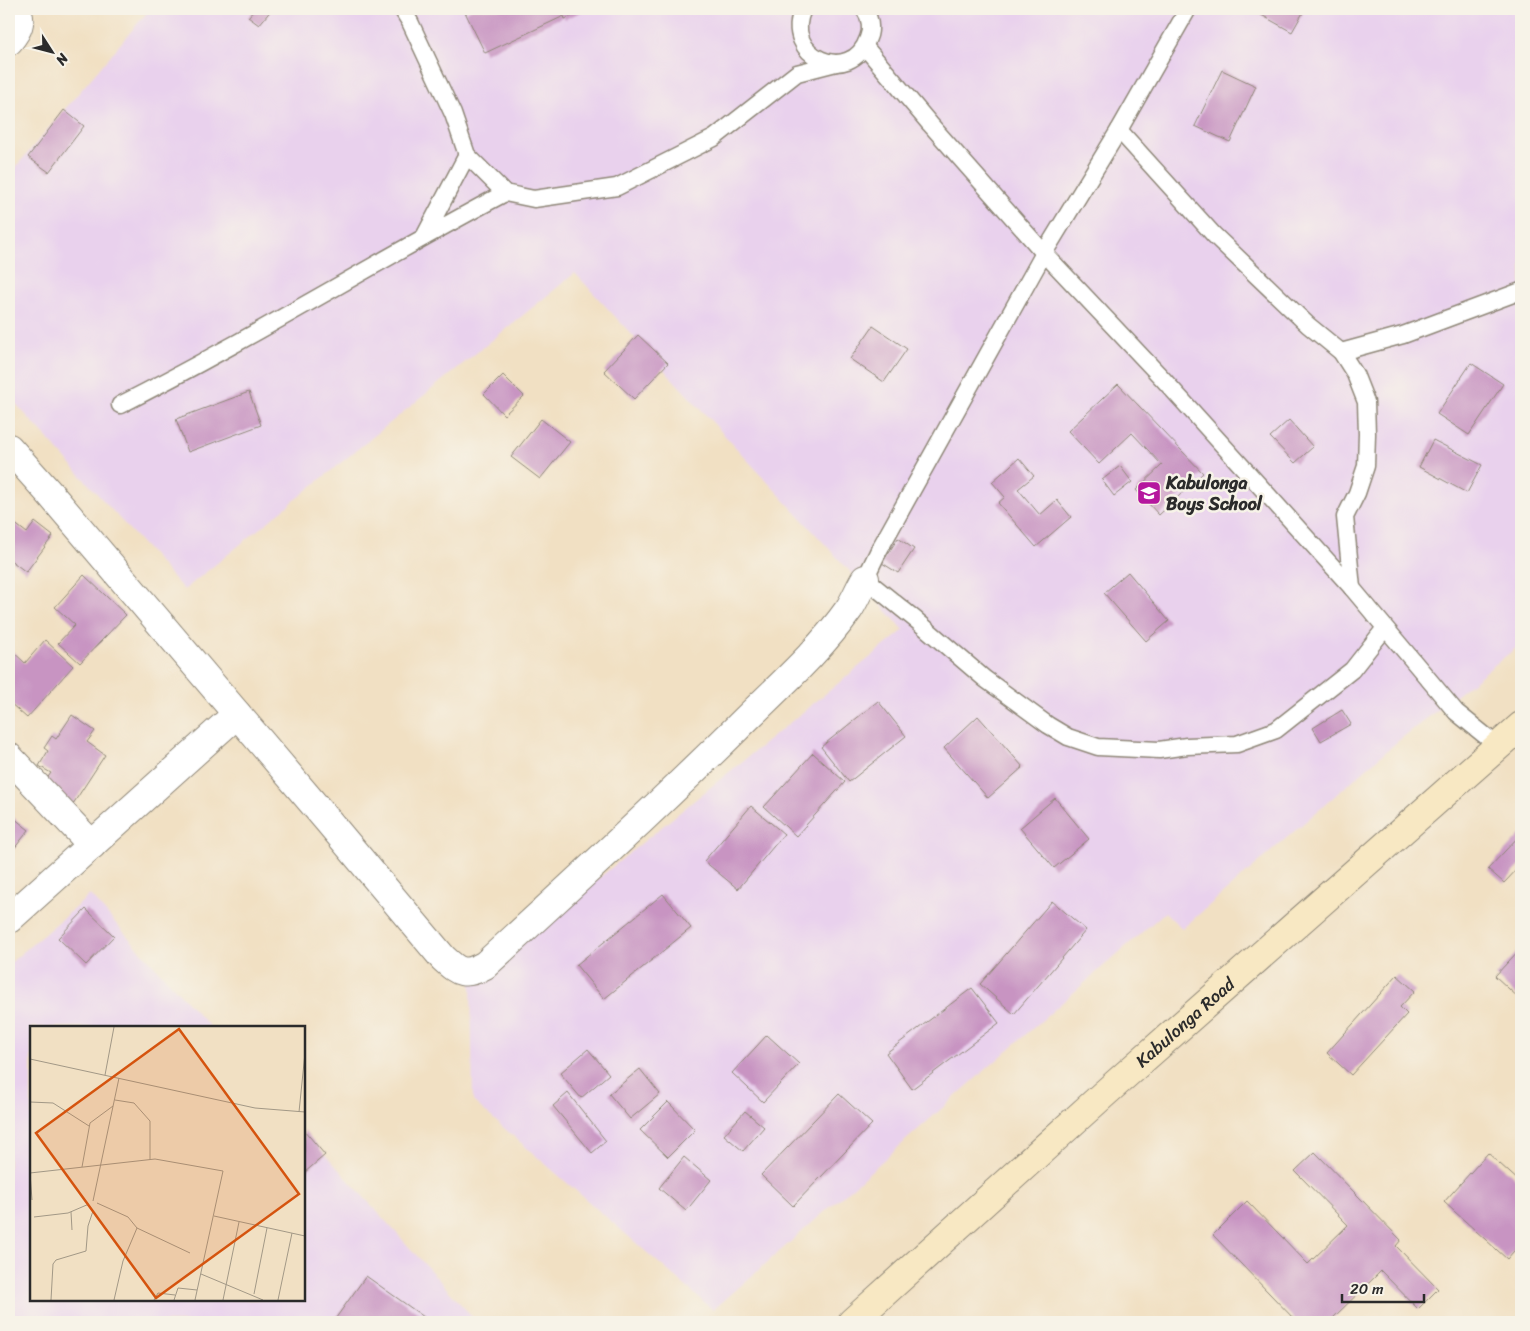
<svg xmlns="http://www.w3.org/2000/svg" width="1530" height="1331" font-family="Sriracha,sans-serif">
  <rect width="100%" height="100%" fill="#f7f3e8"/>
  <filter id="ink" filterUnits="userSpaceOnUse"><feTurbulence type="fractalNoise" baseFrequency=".02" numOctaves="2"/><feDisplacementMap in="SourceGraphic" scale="10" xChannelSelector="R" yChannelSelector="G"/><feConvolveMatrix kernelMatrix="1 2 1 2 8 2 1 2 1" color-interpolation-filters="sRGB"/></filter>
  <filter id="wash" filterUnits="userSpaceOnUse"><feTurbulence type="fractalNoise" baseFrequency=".0096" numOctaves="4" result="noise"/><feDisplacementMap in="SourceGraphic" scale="20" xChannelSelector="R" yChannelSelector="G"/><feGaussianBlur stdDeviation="1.12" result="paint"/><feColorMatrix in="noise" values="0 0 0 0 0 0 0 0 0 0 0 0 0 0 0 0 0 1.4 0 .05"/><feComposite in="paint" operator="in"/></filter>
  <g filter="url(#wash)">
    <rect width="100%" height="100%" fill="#f1e0c3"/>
    <g fill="#e9d1ed">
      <polygon points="150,9 1521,9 1521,644 1398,741 1182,929 1165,912 713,1310 473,1101 471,982 904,630 575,273 184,590 9,396 9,175"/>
      <polygon points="90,895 210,1027 31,1027 31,1300 304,1300 304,1131 477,1322 9,1322 9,964"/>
    </g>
    <g id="blocks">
      <g fill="#c894c2">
        <polygon points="255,9 272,9 259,25 248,17"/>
        <polygon points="472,9 587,9 565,19 564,16 485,53 465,12"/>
        <polygon points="1258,9 1305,9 1292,32 1256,12"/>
        <polygon points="1222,70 1256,86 1230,142 1195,126"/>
        <polygon points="64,110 84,126 49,172 28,157"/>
        <polygon points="873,326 907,349 884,382 850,359"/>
        <polygon points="638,335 668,363 634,399 604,371"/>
        <polygon points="1471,363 1503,384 1469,435 1437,414"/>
        <polygon points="503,375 524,396 504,415 484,394"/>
        <polygon points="1118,384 1203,473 1159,515 1136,490 1162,465 1132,433 1099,464 1068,431"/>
        <polygon points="249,392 261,425 188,452 176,419"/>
        <polygon points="541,419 570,442 540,479 511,457"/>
        <polygon points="1289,420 1313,447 1295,463 1270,437"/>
        <polygon points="1433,440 1482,465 1467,493 1419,467"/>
        <polygon points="1019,458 1034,476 1018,489 1040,515 1057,500 1071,517 1036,547 998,503 1005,497 992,482"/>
        <polygon points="1120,466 1132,482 1114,496 1102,480"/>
        <polygon points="9,519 27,533 35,522 53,536 26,572 9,559"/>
        <polygon points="898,538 914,549 898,573 882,563"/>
        <polygon points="1128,572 1169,621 1146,641 1104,593"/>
        <polygon points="84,575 126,615 80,663 58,643 75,625 55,607"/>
        <polygon points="45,640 73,666 27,718 9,702 9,648 25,663"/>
        <polygon points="878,701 906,736 849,782 821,747"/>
        <polygon points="1342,710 1351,724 1321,741 1313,728"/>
        <polygon points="72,715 95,731 87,742 105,755 73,804 43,784 51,773 39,766 48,751 44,748 52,736 56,739"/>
        <polygon points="978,716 1023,767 988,798 944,748"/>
        <polygon points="813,753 845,782 796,836 764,807"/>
        <polygon points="1055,798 1089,839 1054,868 1020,828"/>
        <polygon points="751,806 784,834 738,889 704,861"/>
        <polygon points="9,814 29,830 9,855"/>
        <polygon points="1521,834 1521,865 1504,883 1488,869"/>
        <polygon points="663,894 691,928 604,999 576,965"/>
        <polygon points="1052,901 1086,930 1014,1014 980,984"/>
        <polygon points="86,909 114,936 86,965 58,938"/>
        <polygon points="1521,948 1521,1000 1495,976"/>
        <polygon points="1397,975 1415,991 1400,1007 1407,1014 1351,1075 1327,1053"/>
        <polygon points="972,988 999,1023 912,1089 886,1053"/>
        <polygon points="767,1035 799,1064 763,1102 732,1073"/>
        <polygon points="588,1049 609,1074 581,1098 560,1073"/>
        <polygon points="640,1069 660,1094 630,1119 609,1094"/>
        <polygon points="568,1093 606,1141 592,1153 553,1106"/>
        <polygon points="839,1094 872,1124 793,1206 761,1175"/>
        <polygon points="668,1102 695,1130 668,1157 640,1130"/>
        <polygon points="745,1111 764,1127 743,1151 724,1135"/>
        <polygon points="304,1130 325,1155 304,1173"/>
        <polygon points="1315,1152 1401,1240 1396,1246 1438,1289 1418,1309 1381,1271 1329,1322 1297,1322 1213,1235 1247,1201 1308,1264 1348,1225 1295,1171"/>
        <polygon points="1488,1153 1521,1183 1521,1243 1507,1259 1444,1202"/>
        <polygon points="684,1157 711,1180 686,1211 659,1188"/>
        <polygon points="366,1276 431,1322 333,1322"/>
      </g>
    </g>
  </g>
  <g filter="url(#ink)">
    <use href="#blocks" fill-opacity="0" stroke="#8e8677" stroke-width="1"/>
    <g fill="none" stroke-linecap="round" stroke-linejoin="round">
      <defs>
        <g id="lane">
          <polyline points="402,9 410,22 453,114 467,155 505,193 534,199 617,187 714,138 797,73 836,63"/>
          <path d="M803 9C781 56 851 87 868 38 872 29 870 17 864 9"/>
          <polyline points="1188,9 1119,130 1044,253 879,550 865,579 916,620 985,679 1048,725 1068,737 1098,747 1159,750 1187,746 1237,744 1276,730 1352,670 1385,628"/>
          <polyline points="865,47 930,124 1044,253 1162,378 1352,588 1456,712 1498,746"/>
          <polyline points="1119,130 1214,235 1308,325 1341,352 1355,374 1366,402 1367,434 1366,466 1357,493 1345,517 1352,588"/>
          <polyline points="424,237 467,155"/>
          <polyline points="1341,352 1403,335 1521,291"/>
          <path d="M120 405C251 339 375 262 505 193"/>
        </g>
        <g id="street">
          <path d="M9 41C17 31 24 21 15 9"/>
          <path d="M9 448 51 495 328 821 443 958C459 973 465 976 485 965 570 887 655 809 737 728 775 690 818 653 849 609 855 600 859 589 865 579"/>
          <polyline points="9,757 92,845"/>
          <polyline points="9,919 237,714"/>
        </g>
        <g id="secondary">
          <path id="s1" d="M852 1322 1104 1094 1521 726"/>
        </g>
      </defs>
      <use href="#lane" stroke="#8e8677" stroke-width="19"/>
      <use href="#street" stroke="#8e8677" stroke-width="30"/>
      <use href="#secondary" stroke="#8e8677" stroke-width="30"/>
      <use href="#lane" stroke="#fff" stroke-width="16"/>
      <use href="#street" stroke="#fff" stroke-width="28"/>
      <use href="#secondary" stroke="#f8e8c3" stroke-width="28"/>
    </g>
  </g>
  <defs>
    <symbol id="school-square" viewBox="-11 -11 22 22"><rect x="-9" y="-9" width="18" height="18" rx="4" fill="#b5179e" stroke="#f7f3e8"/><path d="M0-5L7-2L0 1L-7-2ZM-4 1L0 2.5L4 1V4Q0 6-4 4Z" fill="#fff"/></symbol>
  </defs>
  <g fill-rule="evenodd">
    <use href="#school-square" x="1135" y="479" width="28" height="28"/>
  </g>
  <g text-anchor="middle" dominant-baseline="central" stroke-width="5" stroke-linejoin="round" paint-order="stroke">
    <g font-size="18" font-weight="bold" fill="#2b2b2b" stroke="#f7f3e8" text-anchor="start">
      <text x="1166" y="483">Kabulonga<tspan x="1166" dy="21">Boys School</tspan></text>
    </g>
    <g font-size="18" fill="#2b2b2b" stroke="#f7f3e8">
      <text stroke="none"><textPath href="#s1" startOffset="448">Kabulonga Road</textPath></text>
    </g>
  </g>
  <g transform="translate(30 1026)">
    <rect width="275" height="275" fill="#f1e0c3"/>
    <path fill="none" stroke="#a29886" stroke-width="1" d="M0 33 225 82 275 86M75 49 84 1M85 74 104 77 120 95V134M0 76 23 77 59 100M269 86 275 27M52 141 60 97 83 80M0 147 125 133 193 145 165 274M0 147 2 174M63 175 89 52M67 177 98 191 107 202 93 235 84 274M41 186 42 204M184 190 275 210M4 191 38 187 59 178M107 202 160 227M171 248 233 274M224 268 237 202M21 274 23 238 26 234 56 225 58 200 63 185M124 274 128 267 145 269M144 274 148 262 167 264M193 274 209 196M248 274 262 207"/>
    <path fill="#d5540f" fill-opacity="0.15" stroke="#d5540f" stroke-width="2.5" d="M149 3 269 168 126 272 6 107Z"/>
    <rect width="275" height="275" fill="none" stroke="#2b2b2b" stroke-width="2.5"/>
  </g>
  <rect width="1530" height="1331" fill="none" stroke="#f7f3e8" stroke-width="30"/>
  <g transform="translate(52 52) rotate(126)" stroke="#f7f3e8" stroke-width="4" paint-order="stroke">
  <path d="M0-4L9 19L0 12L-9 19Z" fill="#2b2b2b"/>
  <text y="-8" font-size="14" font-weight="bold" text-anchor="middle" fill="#2b2b2b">N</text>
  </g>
  <path d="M1342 1294v8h82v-8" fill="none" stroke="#2b2b2b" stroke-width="2.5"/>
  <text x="1350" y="1294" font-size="15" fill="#2b2b2b" stroke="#f7f3e8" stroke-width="4" paint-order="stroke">20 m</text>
</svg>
